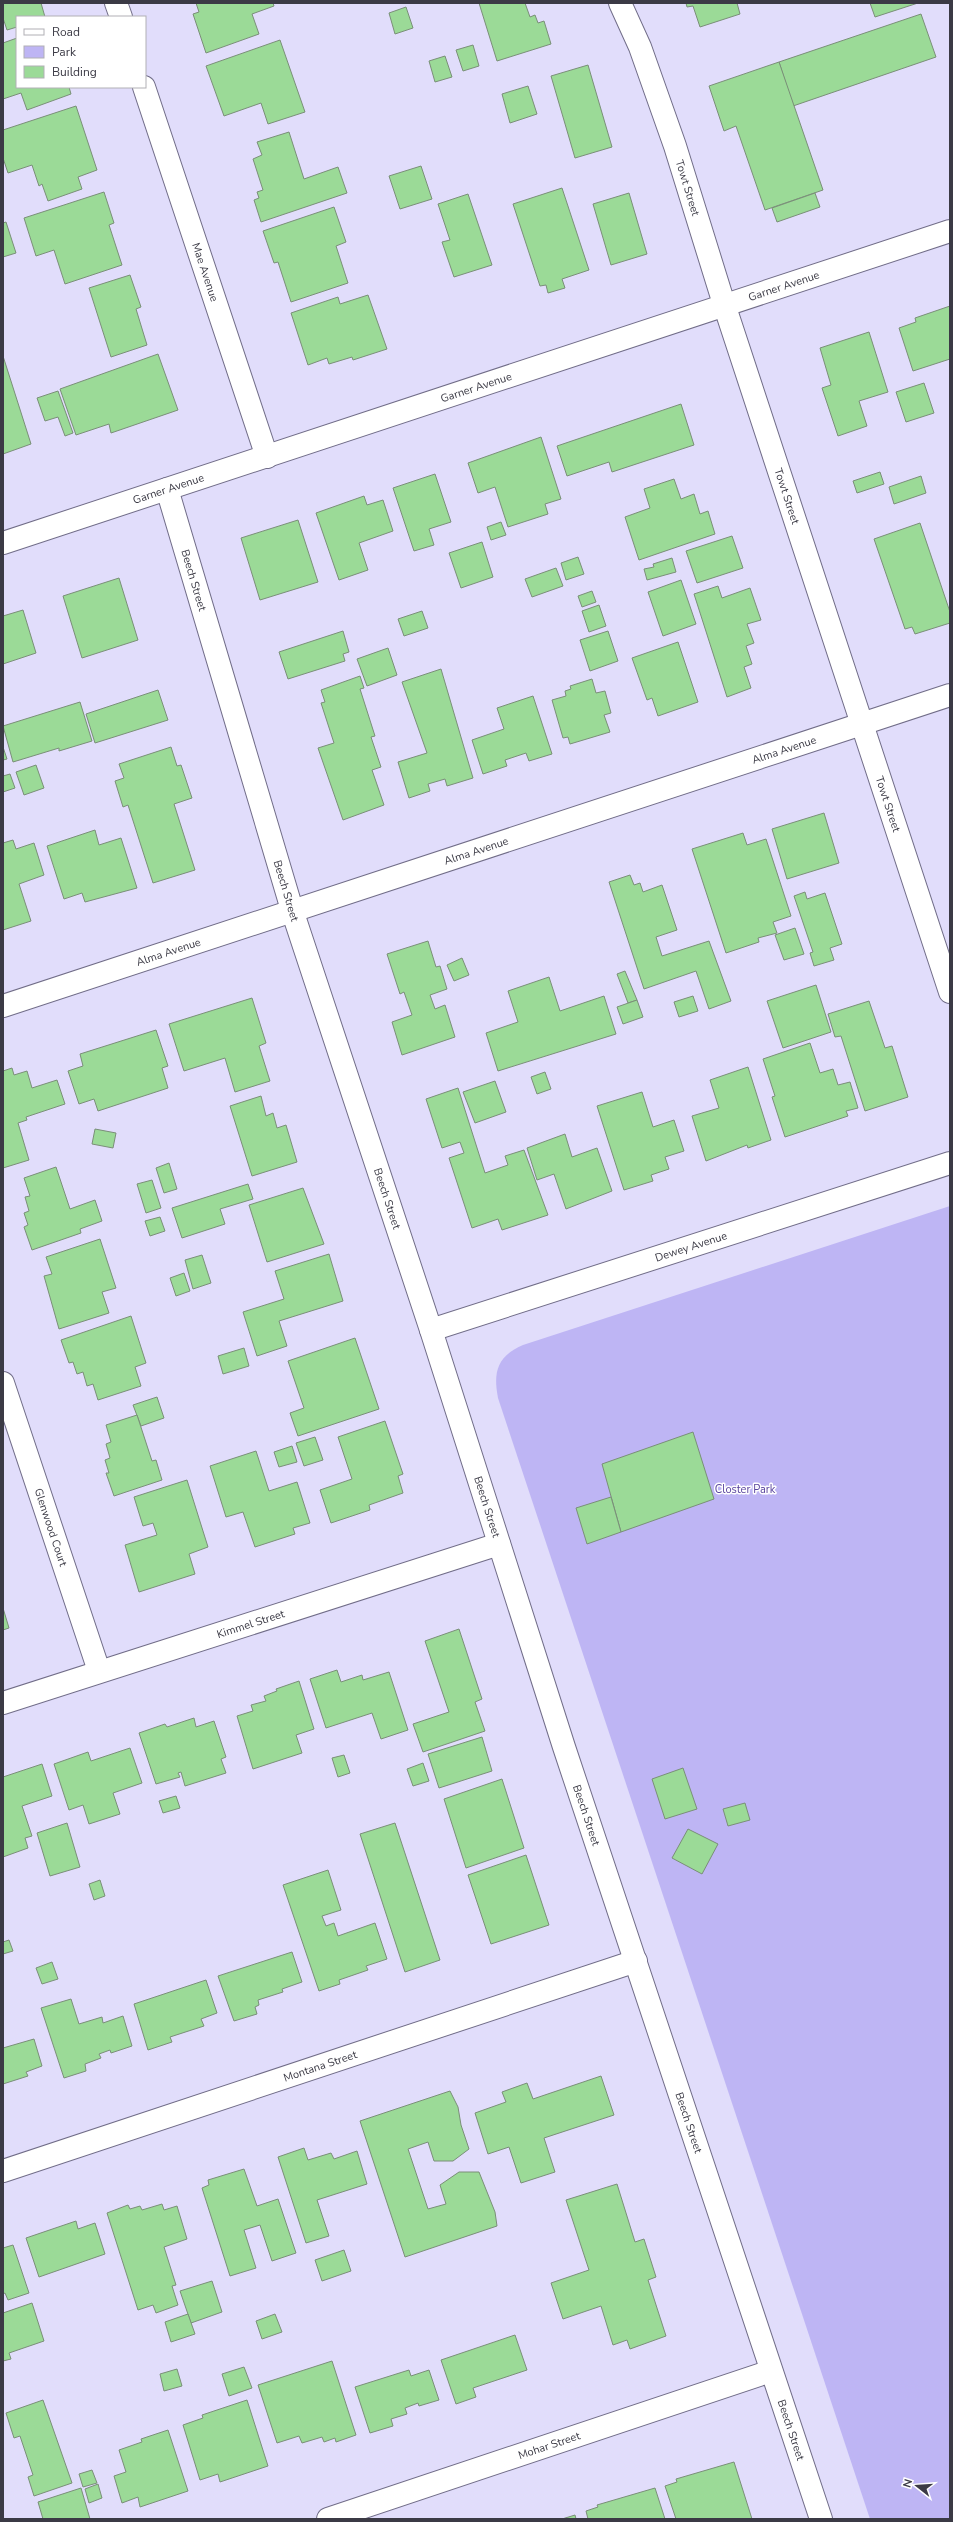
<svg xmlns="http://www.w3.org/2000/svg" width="953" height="2522" font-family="'Nunito Sans',sans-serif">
  <rect width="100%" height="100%" fill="#e1ddfb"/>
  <path fill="#beb5f4" d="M950 1206V2519H870L498 1398C493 1372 497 1356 523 1345Z"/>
  <g fill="#9bda97" stroke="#7a8f78">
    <polygon points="3,3 41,3 45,17 17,17 17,27 7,30 3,18"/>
    <polygon points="196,3 273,3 274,6 252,14 259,34 206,53 193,14 199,12"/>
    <polygon points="479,3 525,3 530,17 535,15 538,23 544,21 551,44 497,61"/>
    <polygon points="686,3 737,3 740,14 700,27 693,6 687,7"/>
    <polygon points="870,3 918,3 875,17"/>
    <polygon points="406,7 413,28 395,34 389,13"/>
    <polygon points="921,14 936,57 793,106 779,62"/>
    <polygon points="17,38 17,87 69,87 71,94 27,110 21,93 3,99 3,43"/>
    <polygon points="280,40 305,112 268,124 261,103 224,116 206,66"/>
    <polygon points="473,45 479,66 463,71 456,50"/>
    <polygon points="445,56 452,77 435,82 429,61"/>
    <polygon points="779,62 823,190 765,210 736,126 724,131 709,86"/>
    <polygon points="588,65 612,147 575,158 551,76"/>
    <polygon points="528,86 537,114 510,123 502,94"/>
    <polygon points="76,106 97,170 78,177 82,189 48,201 42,184 39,186 32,165 8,173 3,158 3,130"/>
    <polygon points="289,132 304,179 338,167 347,193 261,222 254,200 259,198 257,192 263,190 253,159 262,155 257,142"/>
    <polygon points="421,166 432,199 400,209 389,176"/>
    <polygon points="562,188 589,270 562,279 565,288 548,293 546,285 540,286 513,204"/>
    <polygon points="104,192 114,223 109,225 122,265 65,284 54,250 36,256 24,218"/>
    <polygon points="629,193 647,254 611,265 593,204"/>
    <polygon points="815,193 820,207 777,222 772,208"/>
    <polygon points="468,194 492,265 454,277 442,242 450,240 438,204"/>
    <polygon points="334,207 346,242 336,246 348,283 291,302 278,262 274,263 263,231"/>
    <polygon points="6,222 16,253 3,257 3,223"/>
    <polygon points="130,275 141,307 136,309 147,345 111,357 89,288"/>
    <polygon points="368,295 387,349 353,360 352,357 329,364 327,358 308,365 291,313 338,297 340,304"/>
    <polygon points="950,306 950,359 913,371 899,328 916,322 915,318"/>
    <polygon points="869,332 888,392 859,401 867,426 838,436 822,388 831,385 820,348"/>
    <polygon points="158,354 178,410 111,433 109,424 76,435 60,389"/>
    <polygon points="3,356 31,444 3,454"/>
    <polygon points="924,383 934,413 906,422 896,392"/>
    <polygon points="58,391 73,433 65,436 58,417 45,421 37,398"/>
    <polygon points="681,404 694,445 612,472 609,462 567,476 557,446"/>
    <polygon points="541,437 561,499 545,504 548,514 508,527 495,487 478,493 468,463"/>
    <polygon points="880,472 884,484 857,493 853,481"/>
    <polygon points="435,474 451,522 429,529 434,545 414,551 393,488"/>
    <polygon points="921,476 926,493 894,504 889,487"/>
    <polygon points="674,479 681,499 694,494 700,514 708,511 715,534 639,560 625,517 650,508 644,489"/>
    <polygon points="364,496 367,505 383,500 393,531 359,543 368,570 339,580 316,513"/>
    <polygon points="298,520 318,582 260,600 241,538"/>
    <polygon points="501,522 506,535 491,540 487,527"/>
    <polygon points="920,523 950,612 950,623 915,634 912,627 905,629 874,539"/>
    <polygon points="732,536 743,568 697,583 686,551"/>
    <polygon points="482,542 493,577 461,588 449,553"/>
    <polygon points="578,557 584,574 566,580 561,563"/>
    <polygon points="672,558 676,572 647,580 644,569 654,567 653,564"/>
    <polygon points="556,568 563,586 532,597 525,579"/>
    <polygon points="119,578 138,640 82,658 63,596"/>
    <polygon points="681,580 696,624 663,636 648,592"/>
    <polygon points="718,586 722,598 750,588 761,620 747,624 754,643 746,646 752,664 744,667 751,688 727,697 694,594"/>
    <polygon points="592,591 596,602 582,607 578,596"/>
    <polygon points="599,605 606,626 589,632 582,611"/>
    <polygon points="23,610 36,653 3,664 3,616"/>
    <polygon points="422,611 428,628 404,636 398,619"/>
    <polygon points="343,631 349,652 343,654 345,661 288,679 279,652"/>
    <polygon points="608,631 618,661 590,671 580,640"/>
    <polygon points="678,642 698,702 658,716 652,698 647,700 632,658"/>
    <polygon points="388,648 397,675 367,686 357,659"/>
    <polygon points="441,669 473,778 447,786 445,779 428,784 430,791 409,798 398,762 427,753 402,682"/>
    <polygon points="360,676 364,688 360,689 375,736 371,737 381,767 372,770 384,805 343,820 318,748 334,743 321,703 325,702 321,690"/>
    <polygon points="592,679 596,693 605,691 611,713 604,715 610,732 570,744 568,737 563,738 552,700 566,696 565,691 571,689 570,686"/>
    <polygon points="158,690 168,720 95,743 86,714"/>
    <polygon points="533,696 552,754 529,761 526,753 505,760 507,766 483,774 472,740 504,729 497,708"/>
    <polygon points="80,702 92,741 59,751 59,748 13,762 3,726"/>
    <polygon points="3,747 7,759 3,760"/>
    <polygon points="171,747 177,766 181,765 192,798 174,804 195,870 153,883 128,805 123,807 115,781 124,778 119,764"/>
    <polygon points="36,765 44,788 24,795 16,772"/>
    <polygon points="10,774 15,788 3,792 3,776"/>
    <polygon points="824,813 839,863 787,879 772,829"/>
    <polygon points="95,830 99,845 121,838 137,888 85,902 82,893 64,899 47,846"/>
    <polygon points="743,833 747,845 766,839 791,916 773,922 777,933 758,938 759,942 726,953 692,849"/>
    <polygon points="13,840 16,849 34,843 44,875 19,884 31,921 3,930 3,843"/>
    <polygon points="630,875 634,885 640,883 643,892 662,885 677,930 656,937 662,956 709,941 731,1001 709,1009 696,971 644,989 609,882"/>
    <polygon points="805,892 807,899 825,893 842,944 830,948 834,960 814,966 810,953 813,952 794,896"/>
    <polygon points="795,928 804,954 784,960 775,935"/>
    <polygon points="428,941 436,967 440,966 447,989 430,995 435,1009 445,1005 455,1037 402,1055 392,1022 412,1015 404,992 400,994 387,954"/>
    <polygon points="462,958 469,975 454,981 447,965"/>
    <polygon points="625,971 637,1000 628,1003 617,974"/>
    <polygon points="549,977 560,1011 604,996 616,1034 498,1071 486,1033 518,1022 508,991"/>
    <polygon points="816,985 831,1032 783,1048 767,1001"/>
    <polygon points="693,996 698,1011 679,1017 674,1002"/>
    <polygon points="252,998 266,1043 259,1046 270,1081 235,1092 225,1058 184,1071 169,1024"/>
    <polygon points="637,1000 643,1017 623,1024 617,1007"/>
    <polygon points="869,1001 885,1048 892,1046 908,1097 865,1111 841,1036 835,1037 828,1014"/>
    <polygon points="156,1030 168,1066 162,1068 168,1088 98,1111 94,1099 79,1104 68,1071 83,1066 80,1054"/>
    <polygon points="810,1043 820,1073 833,1069 838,1085 850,1082 858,1108 846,1111 848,1116 785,1137 772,1097 775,1096 763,1059"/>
    <polygon points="748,1067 771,1140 748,1148 747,1145 706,1161 692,1116 719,1108 710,1080"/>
    <polygon points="12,1068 14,1075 27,1071 32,1088 57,1080 65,1104 26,1117 27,1120 18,1123 29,1160 3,1168 3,1071"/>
    <polygon points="545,1072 551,1089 537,1094 531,1077"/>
    <polygon points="495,1081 506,1112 475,1123 463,1092"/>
    <polygon points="458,1088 485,1173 508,1165 505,1156 524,1150 548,1215 502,1230 498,1219 472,1228 449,1158 464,1153 460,1142 442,1148 426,1099"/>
    <polygon points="642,1092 653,1127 674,1120 684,1151 665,1157 669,1169 651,1175 653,1181 624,1190 597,1106"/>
    <polygon points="261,1096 266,1116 273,1113 277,1128 286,1125 297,1162 252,1176 230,1106"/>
    <polygon points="95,1129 116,1133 113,1148 92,1144"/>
    <polygon points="565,1134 572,1157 597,1148 612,1191 566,1209 554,1174 537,1180 527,1148"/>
    <polygon points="169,1163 177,1189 164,1193 156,1168"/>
    <polygon points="56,1167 70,1209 95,1200 102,1221 80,1229 81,1233 32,1250 24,1227 28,1225 24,1213 29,1211 25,1197 30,1196 24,1178"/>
    <polygon points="152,1180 161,1208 146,1213 137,1184"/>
    <polygon points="248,1184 253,1199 220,1209 225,1224 182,1238 172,1208"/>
    <polygon points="303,1188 324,1244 267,1262 249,1205"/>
    <polygon points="160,1217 165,1231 150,1236 145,1221"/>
    <polygon points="100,1239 116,1288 102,1292 109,1313 59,1329 44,1276 52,1274 46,1257"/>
    <polygon points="329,1254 343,1301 279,1321 287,1346 257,1356 243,1312 284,1299 275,1271"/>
    <polygon points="202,1255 211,1283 193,1289 185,1260"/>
    <polygon points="184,1273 190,1291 176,1296 170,1278"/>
    <polygon points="131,1316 146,1363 135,1367 141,1386 98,1400 93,1384 87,1386 83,1372 77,1374 73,1362 69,1363 61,1340"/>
    <polygon points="355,1338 379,1409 298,1436 290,1413 304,1408 288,1361"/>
    <polygon points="244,1348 249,1366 223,1374 218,1356"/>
    <polygon points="157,1397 164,1418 141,1426 133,1405"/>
    <polygon points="137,1415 152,1461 156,1460 162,1480 114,1496 106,1473 109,1473 105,1460 110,1458 106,1444 111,1442 106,1425"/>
    <polygon points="385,1421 403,1474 398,1476 403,1493 369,1505 370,1510 331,1523 320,1490 352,1479 338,1437"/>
    <polygon points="693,1432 714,1499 621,1532 602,1464"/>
    <polygon points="315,1437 323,1460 304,1466 296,1443"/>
    <polygon points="292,1446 297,1462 279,1467 274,1452"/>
    <polygon points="256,1451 269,1491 297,1482 310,1523 293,1528 295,1534 255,1547 243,1512 226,1517 210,1466"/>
    <polygon points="187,1480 208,1547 189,1554 195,1574 139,1592 125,1545 157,1535 153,1523 143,1526 134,1497"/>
    <polygon points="611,1497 621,1532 587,1544 576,1508"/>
    <polygon points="3,1608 9,1628 3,1630"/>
    <polygon points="459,1629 482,1699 475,1702 485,1731 423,1752 413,1724 449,1712 425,1641"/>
    <polygon points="337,1670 341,1682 362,1675 363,1680 389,1672 408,1730 381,1739 372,1713 326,1728 310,1679"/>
    <polygon points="299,1681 314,1729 296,1735 302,1753 253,1769 237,1716 253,1711 251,1705 266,1701 264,1696 277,1691 276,1689"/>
    <polygon points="194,1718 196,1727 214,1721 226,1757 221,1759 226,1773 185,1786 181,1772 178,1773 180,1777 156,1784 139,1733 165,1724 167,1727"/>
    <polygon points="482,1737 492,1771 439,1788 428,1754"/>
    <polygon points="130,1748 142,1783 113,1793 120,1814 89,1824 83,1805 69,1810 54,1764 88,1752 91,1761"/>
    <polygon points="344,1755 350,1773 338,1777 332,1758"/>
    <polygon points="423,1763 429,1781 413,1786 407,1769"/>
    <polygon points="42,1764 52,1796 22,1806 32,1836 25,1838 28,1848 3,1857 3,1777"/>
    <polygon points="683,1768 697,1809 665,1819 652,1779"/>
    <polygon points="502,1779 524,1848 466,1868 444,1799"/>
    <polygon points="176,1796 180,1808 163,1813 159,1801"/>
    <polygon points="745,1803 750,1820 728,1826 723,1809"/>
    <polygon points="67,1823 80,1867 50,1876 37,1833"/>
    <polygon points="395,1823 440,1960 405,1972 360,1834"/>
    <polygon points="688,1829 718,1844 702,1874 672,1858"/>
    <polygon points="526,1855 549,1925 491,1944 468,1875"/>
    <polygon points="328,1870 341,1910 322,1916 326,1926 334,1923 338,1936 375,1923 387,1959 366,1966 368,1970 339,1980 340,1984 319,1991 283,1885"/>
    <polygon points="100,1880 105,1896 94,1900 89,1884"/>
    <polygon points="9,1940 13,1951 3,1954 3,1942"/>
    <polygon points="292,1952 302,1982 282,1989 283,1992 258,2000 259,2005 255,2007 257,2014 234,2021 218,1976"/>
    <polygon points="52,1962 58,1979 42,1984 36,1968"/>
    <polygon points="206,1980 217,2013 201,2019 204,2026 170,2037 172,2042 148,2050 134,2004"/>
    <polygon points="71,1999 79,2024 102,2017 103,2023 123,2016 132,2046 111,2053 110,2050 99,2054 101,2058 85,2064 86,2071 64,2078 41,2008"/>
    <polygon points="34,2039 42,2066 26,2072 28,2076 3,2084 3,2048"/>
    <polygon points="601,2076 614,2115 544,2138 555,2172 521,2183 509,2147 488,2154 475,2113 506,2102 502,2092 527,2083 533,2099"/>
    <polygon points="450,2091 458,2107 461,2125 469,2149 453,2161 434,2161 428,2142 408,2149 428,2209 446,2204 440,2185 459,2172 479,2172 495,2212 497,2226 405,2257 360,2121"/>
    <polygon points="304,2148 308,2160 331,2153 334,2159 357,2151 367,2184 317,2200 329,2236 306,2243 278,2157"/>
    <polygon points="244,2169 257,2206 278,2199 296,2253 272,2261 260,2225 244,2230 256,2268 230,2276 202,2188 209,2185 208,2180"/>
    <polygon points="617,2184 635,2242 644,2239 656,2277 648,2280 666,2336 630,2349 627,2340 613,2345 601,2306 563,2319 551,2283 589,2270 566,2200"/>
    <polygon points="162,2204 164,2210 177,2206 187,2239 164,2247 176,2285 172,2286 178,2305 156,2313 153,2305 138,2310 107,2213 128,2205 130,2209 140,2206 142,2210"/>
    <polygon points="76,2221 78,2229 95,2223 105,2254 39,2277 26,2238"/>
    <polygon points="13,2245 29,2293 8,2300 5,2293 3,2294 3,2248"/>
    <polygon points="344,2250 351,2271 322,2281 315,2260"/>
    <polygon points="212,2281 222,2312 191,2323 180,2291"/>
    <polygon points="32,2303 44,2341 9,2353 11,2359 3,2361 3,2313"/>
    <polygon points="188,2314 195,2334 171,2342 165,2322"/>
    <polygon points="275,2314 282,2332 262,2339 256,2321"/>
    <polygon points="515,2335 527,2370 473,2388 476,2397 456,2404 441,2360"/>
    <polygon points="332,2361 356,2435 336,2442 335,2438 324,2442 322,2437 302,2443 299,2436 277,2443 258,2385"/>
    <polygon points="244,2367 252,2388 229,2396 222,2374"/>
    <polygon points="177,2369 182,2386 164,2391 160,2374"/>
    <polygon points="409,2370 411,2376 429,2370 439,2400 419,2406 418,2403 405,2408 407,2414 391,2419 393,2426 370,2433 355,2387"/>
    <polygon points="43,2400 72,2483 34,2496 28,2477 33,2475 20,2436 14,2438 6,2413"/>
    <polygon points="247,2400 268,2466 220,2482 218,2474 200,2480 183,2425 203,2418 202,2415"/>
    <polygon points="168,2430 188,2491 140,2507 138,2497 122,2503 114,2476 126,2472 119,2450 142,2442 141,2439"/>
    <polygon points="734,2462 752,2519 676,2519 665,2486 677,2482 676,2479"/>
    <polygon points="92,2470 97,2483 83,2487 79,2474"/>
    <polygon points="98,2484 102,2498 89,2503 85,2489"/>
    <polygon points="81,2488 90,2519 43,2519 38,2502"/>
    <polygon points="655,2488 665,2519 588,2519 586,2511 598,2507 597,2505"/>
    <polygon points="575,2515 576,2519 562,2519"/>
  </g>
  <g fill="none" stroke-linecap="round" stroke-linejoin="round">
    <defs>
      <g id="minor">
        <polyline points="116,3 121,17"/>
        <path id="s1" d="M144 87 267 457"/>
        <path id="s2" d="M167 489 293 913 431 1330 564 1747 821 2519"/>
        <path id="s3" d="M3 1006 950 695"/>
        <path id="s4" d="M431 1330 950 1163"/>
        <path id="s5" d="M3 1383 99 1671"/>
        <path id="s6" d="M3 1703 499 1544"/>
        <path id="s7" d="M3 2171 636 1961"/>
        <path id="s8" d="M328 2519 771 2371"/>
      </g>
      <g id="tertiary">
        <path id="s9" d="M620 3 640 47 675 146 724 304 950 992"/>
        <path id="s10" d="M3 543 950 231"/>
      </g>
    </defs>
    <use href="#minor" stroke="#716d88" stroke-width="24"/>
    <use href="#tertiary" stroke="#716d88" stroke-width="24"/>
    <use href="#minor" stroke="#fff" stroke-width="22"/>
    <use href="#tertiary" stroke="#fff" stroke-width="22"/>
  </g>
  <g text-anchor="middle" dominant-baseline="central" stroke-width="3" stroke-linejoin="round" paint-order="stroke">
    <g font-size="11" fill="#3b3a45" stroke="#fff">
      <text stroke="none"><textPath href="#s9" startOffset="197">Towt Street</textPath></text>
      <text stroke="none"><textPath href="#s1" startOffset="195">Mae Avenue</textPath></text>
      <text stroke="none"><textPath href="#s10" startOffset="822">Garner Avenue</textPath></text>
      <text stroke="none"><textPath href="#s10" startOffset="498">Garner Avenue</textPath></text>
      <text stroke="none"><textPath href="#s10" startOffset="174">Garner Avenue</textPath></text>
      <text stroke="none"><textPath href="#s9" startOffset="521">Towt Street</textPath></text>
      <text stroke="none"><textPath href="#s2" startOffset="95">Beech Street</textPath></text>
      <text stroke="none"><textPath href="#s3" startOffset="822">Alma Avenue</textPath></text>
      <text stroke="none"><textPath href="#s9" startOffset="845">Towt Street</textPath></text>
      <text stroke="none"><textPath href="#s3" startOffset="498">Alma Avenue</textPath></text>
      <text stroke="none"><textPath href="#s2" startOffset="419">Beech Street</textPath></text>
      <text stroke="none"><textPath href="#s3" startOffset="174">Alma Avenue</textPath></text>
      <text stroke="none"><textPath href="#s2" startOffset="743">Beech Street</textPath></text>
      <text stroke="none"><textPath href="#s4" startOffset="273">Dewey Avenue</textPath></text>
      <text stroke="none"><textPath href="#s2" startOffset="1067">Beech Street</textPath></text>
      <text stroke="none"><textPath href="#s5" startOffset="152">Glenwood Court</textPath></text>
      <text stroke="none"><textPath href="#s6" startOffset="260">Kimmel Street</textPath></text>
      <text stroke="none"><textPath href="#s2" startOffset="1391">Beech Street</textPath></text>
      <text stroke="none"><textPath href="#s7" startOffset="334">Montana Street</textPath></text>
      <text stroke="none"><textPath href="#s2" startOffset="1715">Beech Street</textPath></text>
      <text stroke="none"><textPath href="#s2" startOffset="2039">Beech Street</textPath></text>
      <text stroke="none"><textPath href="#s8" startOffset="233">Mohar Street</textPath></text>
    </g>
    <g font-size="11" fill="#58429d" stroke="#fff">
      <text x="745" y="1489">Closter Park</text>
    </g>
  </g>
  <rect width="953" height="2522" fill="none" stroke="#3b3a45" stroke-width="8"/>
  <rect x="16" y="16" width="130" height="72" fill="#ffffff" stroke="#b1b0b5"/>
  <rect x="24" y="29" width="20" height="6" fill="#ffffff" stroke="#b1b0b5"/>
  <text x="52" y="36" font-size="12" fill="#3b3a45">Road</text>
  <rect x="24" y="46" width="20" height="12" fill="#beb5f4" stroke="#b1b0b5"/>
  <text x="52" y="56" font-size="12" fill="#3b3a45">Park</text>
  <rect x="24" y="66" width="20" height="12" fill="#9bda97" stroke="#b1b0b5"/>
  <text x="52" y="76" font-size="12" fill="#3b3a45">Building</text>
  <g transform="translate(917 2486) rotate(287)" stroke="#ffffff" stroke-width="3" paint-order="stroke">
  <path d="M0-3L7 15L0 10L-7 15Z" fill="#3b3a45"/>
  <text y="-6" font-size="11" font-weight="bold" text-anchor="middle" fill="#3b3a45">N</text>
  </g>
</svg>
